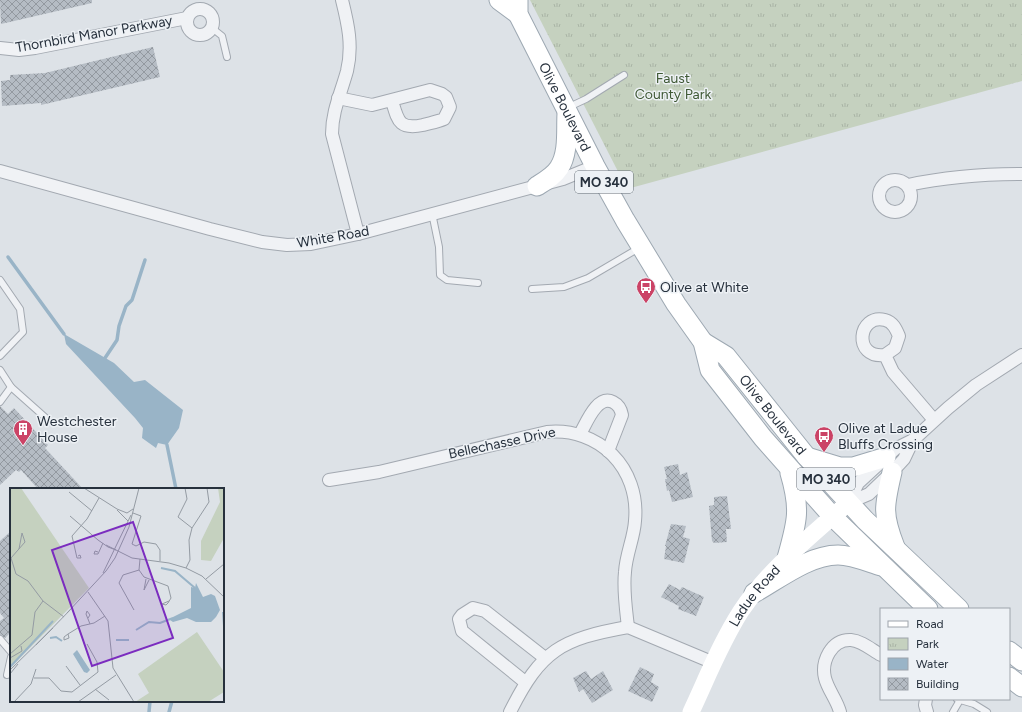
<svg xmlns="http://www.w3.org/2000/svg" width="1022" height="712" font-family="Figtree,sans-serif">
  <defs>
    <pattern id="park-tufts" width="24" height="20" patternUnits="userSpaceOnUse"><rect width="24" height="20" fill="#c5d1bf"/><path d="M3 7l-1-3M5 7V3M7 7l1-3M15 17l-1-3M17 17v-4M19 17l1-3" fill="none" stroke="#a9b4a5"/></pattern>
    <pattern id="building-cross-hatch" width="8" height="8" patternUnits="userSpaceOnUse"><rect width="8" height="8" fill="#b5bcc4"/><path d="M0 0l8 8M0 8l8-8" fill="none" stroke="#9399a0"/></pattern>
  </defs>
  <rect width="100%" height="100%" fill="#dde2e7"/>
  <polygon fill="url(#park-tufts)" points="530,0 1022,0 1022,81 627,189"/>
  <polygon fill="#99b4c7" points="64,334 114,363 134,382 145,380 183,410 179,428 167,445 158,443 156,448 142,438 143,428 135,418 66,344"/>
  <g fill="none" stroke-linecap="round" stroke-linejoin="round">
    <g stroke="#99b4c7" stroke-width="3.5">
      <polyline points="8,257 64,334"/>
      <polyline points="105,358 117,340 119,326 126,306 132,300 145,260"/>
      <polyline points="167,445 176,489"/>
      <polyline points="149,712 150,701"/>
      <polyline points="169,712 172,701"/>
    </g>
  </g>
  <g fill="url(#building-cross-hatch)">
    <polygon points="0,0 92,0 92,3 1,24"/>
    <polygon points="153,47 160,77 41,105 41,103 2,106 1,81 10,80 10,75 45,73"/>
    <polygon points="0,406 8,414 14,408 48,445 45,448 83,489 38,489 21,470 19,472 16,470 0,485"/>
    <polygon points="678,464 680,475 687,472 693,497 672,502 669,490 667,491 665,479 667,479 664,467"/>
    <polygon points="727,496 731,529 726,529 727,542 714,543 712,541 709,506 714,505 714,497"/>
    <polygon points="671,524 686,526 683,537 690,539 684,563 664,559 666,546 665,546"/>
    <polygon points="11,531 11,632 5,638 0,635 0,621 4,618 0,613 0,541"/>
    <polygon points="669,584 680,590 682,587 704,597 696,616 678,609 679,606 661,597"/>
    <polygon points="640,667 654,674 651,682 659,687 652,702 628,691"/>
    <polygon points="586,671 591,679 603,671 613,690 592,703 583,689 579,692 573,678"/>
  </g>
  <g fill="none" stroke-linecap="round" stroke-linejoin="round">
    <defs>
      <g id="lane">
        <polyline points="212,28 222,36 227,57"/>
        <polyline points="569,107 586,99 624,75"/>
        <polyline points="432,213 439,247 440,275 447,280 478,283"/>
        <polyline points="0,280 20,309 23,332 0,356"/>
        <polyline points="532,289 564,287 588,278 639,248"/>
        <polyline points="0,370 11,387 47,419"/>
        <polyline points="0,402 11,387"/>
        <polyline points="0,639 11,652"/>
        <polyline points="7,675 11,657"/>
        <polyline points="957,699 974,704 987,712"/>
        <polyline points="953,712 960,700"/>
      </g>
      <g id="street">
        <path d="M342 0C348 24 353 46 347 71 341 93 332 111 332 134L358 234"/>
        <circle cx="200" cy="22" r="13"/>
        <polyline points="0,48 19,50 35,48 187,18"/>
        <path d="M338 98 372 105 430 90 442 94 446 97 450 107 444 119C437 122 430 123 423 125 399 130 398 121 392 101"/>
        <polyline points="0,171 210,229 262,242 287,245 311,244 358,234 563,179 595,166"/>
        <circle cx="895" cy="196" r="16"/>
        <path d="M908 185C945 177 984 174 1022 174"/>
        <path d="M885 355 895 348 899 336C896 329 893 322 885 320 858 313 852 359 885 355L893 372 934 420"/>
        <path d="M580 434C586 424 597 394 613 402 619 405 621 409 622 415L608 451"/>
        <polyline points="913,440 904,459 892,472 869,494 848,503 858,483 895,449 913,440 948,408 976,385 1022,355"/>
        <path d="M329 480 379 472 547 432C599 427 640 468 635 521 634 538 626 554 625 572 623 590 626 609 628 627"/>
        <polyline points="525,682 462,631 459,619 462,615 473,608 485,611 545,658"/>
        <polyline points="926,699 925,705 927,712"/>
        <path d="M510 712C541 650 561 639 628 627L714 663"/>
        <path d="M840 712C837 700 828 690 825 678 821 662 831 639 851 640 862 641 872 650 881 655"/>
      </g>
      <g id="primary">
        <polyline points="499,0 518,14"/>
        <path id="s2" d="M518 0V14L595 166 625 220 676 304 703 342 710 370 763 438 833 517 928 609"/>
        <path d="M537 186C545 181 554 176 559 168 569 153 566 130 567 114"/>
        <path id="s3" d="M703 342 726 356 806 456 865 520 959 609"/>
        <polyline points="807,457 840,467 853,467 886,457"/>
        <path d="M892 472C884 506 882 514 895 547"/>
        <path d="M787 558C797 522 801 510 790 473"/>
        <path d="M754 593C779 579 809 555 838 555 852 555 868 562 881 566"/>
        <polyline points="1009,651 1022,661"/>
        <polyline points="1009,677 1022,687"/>
      </g>
    </defs>
    <use href="#lane" stroke="#a3a9b1" stroke-width="8"/>
    <use href="#street" stroke="#a3a9b1" stroke-width="14"/>
    <use href="#primary" stroke="#9da8b2" stroke-width="21"/>
    <use href="#lane" stroke="#f0f2f5" stroke-width="6"/>
    <use href="#street" stroke="#f0f2f5" stroke-width="12"/>
    <path stroke="#fff" stroke-width="17" id="s1" d="M691 712C707 678 721 642 741 611 769 569 811 536 848 503"/>
    <use href="#primary" stroke="#fff" stroke-width="19"/>
  </g>
  <defs>
    <symbol id="bus-pin" viewBox="-11 -11 22 30"><path d="M0 17L-7.5 6A9.5 9.5 0 1 1 7.5 6Z" fill="#cb4366" stroke="#edf1f5"/><path d="M-5-6H5V4H4V6H2V4H-2V6H-4V4H-5ZM-3.5-4V0h7V-4ZM-3.5 1.2v1.5H-2V1.2ZM2 1.2v1.5H3.5V1.2Z" fill="#fff"/></symbol>
    <symbol id="building-pin" viewBox="-11 -11 22 30"><path d="M0 17L-7.5 6A9.5 9.5 0 1 1 7.5 6Z" fill="#cb4366" stroke="#edf1f5"/><path d="M-4-6H4V6H1V3H-1V6H-4ZM-2.5-4.3h1.7v1.8h-1.7ZM.8-4.3h1.7v1.8H.8ZM-2.5-1h1.7V.8h-1.7ZM.8-1h1.7V.8H.8Z" fill="#fff"/></symbol>
  </defs>
  <g fill-rule="evenodd">
    <use href="#bus-pin" x="635" y="276" width="22" height="30"/>
    <use href="#building-pin" x="12" y="418" width="22" height="30"/>
    <use href="#bus-pin" x="813" y="425" width="22" height="30"/>
  </g>
  <g text-anchor="middle" dominant-baseline="central" stroke-width="3" stroke-linejoin="round" paint-order="stroke">
    <g fill="#edf1f5" stroke="#626b74" stroke-width="1">
      <rect x="575" y="171" width="58" height="22" rx="3"/>
      <rect x="797" y="468" width="58" height="22" rx="3"/>
    </g>
    <g font-size="13" font-weight="bold" fill="#27313d">
      <text x="604" y="182">MO 340</text>
      <text x="826" y="479">MO 340</text>
    </g>
    <g font-size="14" fill="#27313d" stroke="#edf1f5">
      <text transform="translate(94 34) rotate(-10)">Thornbird Manor Parkway</text>
      <text stroke="none"><textPath href="#s2" startOffset="118">Olive Boulevard</textPath></text>
      <text transform="translate(333 237) rotate(-10)">White Road</text>
      <text stroke="none"><textPath href="#s3" startOffset="102">Olive Boulevard</textPath></text>
      <text transform="translate(502 443) rotate(-12)">Bellechasse Drive</text>
      <text stroke="none"><textPath href="#s1" startOffset="133">Ladue Road</textPath></text>
    </g>
    <g font-size="14" fill="#3f5935" stroke="#edf1f5">
      <text x="673" y="78">Faust<tspan x="673" dy="16">County Park</tspan></text>
    </g>
    <g font-size="14" fill="#27313d" stroke="#edf1f5" text-anchor="start">
      <text x="660" y="287">Olive at White</text>
      <text x="37" y="421">Westchester<tspan x="37" dy="16">House</tspan></text>
      <text x="838" y="428">Olive at Ladue<tspan x="838" dy="16">Bluffs Crossing</tspan></text>
    </g>
  </g>
  <g transform="translate(10 488)">
    <rect width="214" height="214" fill="#dde2e7"/>
    <path d="M208 0H214V50L201 73 191 72V53L210 14Z" fill="#c5d1bf"/>
    <path d="M187 144 214 184V204L198 214H125L139 205 128 186Z" fill="#c5d1bf"/>
    <path d="M0 0H11L79 100 0 180Z" fill="#c5d1bf"/>
    <path d="M186 95 193 109 201 106 205 108 210 122 206 129 201 134H186L177 130 163 134 160 132 163 129 181 120V99L185 100ZM67 162 80 182 77 185 74 184 63 166Z" fill="#99b4c7"/>
    <path fill="none" stroke="#99b4c7" stroke-width="2" d="M151 80 165 83 185 100M213 124 214 138M126 142 139 134 150 135 163 130M40 150 46 149 52 153M106 152H119M0 179 43 133"/>
    <path fill="none" stroke="#949ba3" stroke-width="1" d="M74 0 107 21 117 25 123 21M175 0 177 11 168 29 182 40M59 4 82 23M107 22 118 33M123 25 131 28 122 56 126 58 134 54 146 56 150 62V73M60 28 88 52 98 59 106 62 96 57M12 45 15 54 1 70 6 86 18 93 33 113 54 129M9 61 12 45M106 62 122 70 159 75 176 80 192 88 214 109M88 64 85 63 84 66H88L93 55M68 68 70 67 71 70H67L62 48 77 31 89 10M130 71 129 82 134 89 158 98 161 110 158 115 156 117 152 116 159 113M176 80 180 72 179 52 182 40 199 14 197 0M93 85 121 27M136 91 134 102 139 92M196 91 214 76M78 104 98 133 103 180 124 214M124 122 109 95 113 87 129 82M57 125 96 83 105 70 119 39 129 0M78 130 80 127 77 123 76 126 80 136M58 146 59 150 54 152V149L58 146 71 138 84 135 95 128M26 157 63 119M0 166 22 147 25 124 33 113M0 170 12 163 11 158M56 178 70 197M0 182 43 140M0 186 8 176M24 190H39L51 203 62 204 88 184 87 174 77 156M85 201 99 212M4 214 21 196 26 181M68 214 106 187"/>
    <path fill="#7b2cbf" fill-opacity="0.15" stroke="#7b2cbf" stroke-width="2" d="M123 34 163 150 82 178 42 62Z"/>
    <rect width="214" height="214" fill="none" stroke="#27313d" stroke-width="2"/>
  </g>
  <rect x="880" y="608" width="130" height="92" fill="#edf1f5" stroke="#9ea4ab"/>
  <rect x="888" y="621" width="20" height="6" fill="#ffffff" stroke="#9ea4ab"/>
  <text x="916" y="628" font-size="12" fill="#27313d">Road</text>
  <rect x="888" y="638" width="20" height="12" fill="url(#park-tufts)" stroke="#9ea4ab"/>
  <text x="916" y="648" font-size="12" fill="#27313d">Park</text>
  <rect x="888" y="658" width="20" height="12" fill="#99b4c7" stroke="#9ea4ab"/>
  <text x="916" y="668" font-size="12" fill="#27313d">Water</text>
  <rect x="888" y="678" width="20" height="12" fill="url(#building-cross-hatch)" stroke="#9ea4ab"/>
  <text x="916" y="688" font-size="12" fill="#27313d">Building</text>
</svg>
